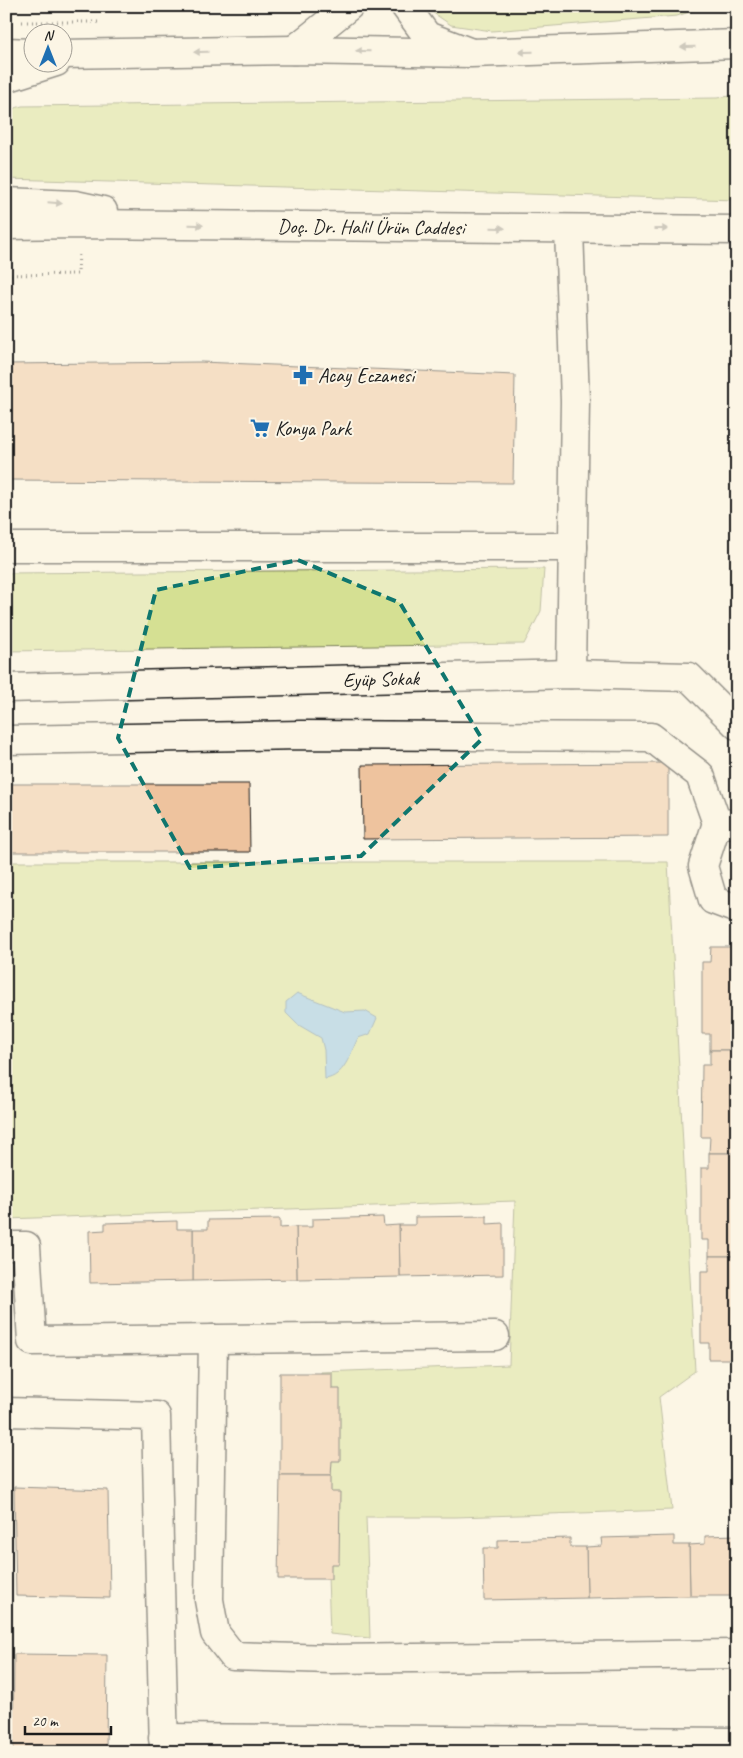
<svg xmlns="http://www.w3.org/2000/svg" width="743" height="1758" font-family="Caveat,sans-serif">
  <rect width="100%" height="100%" fill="#fcf5e5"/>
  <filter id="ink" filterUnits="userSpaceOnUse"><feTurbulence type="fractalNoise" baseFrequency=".02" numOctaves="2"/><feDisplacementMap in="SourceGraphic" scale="10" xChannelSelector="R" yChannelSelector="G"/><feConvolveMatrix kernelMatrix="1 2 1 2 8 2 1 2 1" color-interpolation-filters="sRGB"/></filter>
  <g filter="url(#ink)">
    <g fill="#d5e093" stroke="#787e58">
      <polygon points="423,6 708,6 677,16 492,31 451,25"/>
      <polygon points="737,95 737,200 6,179 6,111 22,106 717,98"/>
      <polygon points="544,569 541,611 524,644 6,651 6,573"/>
      <polygon points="6,862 668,862 695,1371 659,1397 672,1510 456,1517 366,1517 370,1638 330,1634 321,1372 509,1365 515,1201 6,1219"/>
    </g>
    <path fill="#89c1e7" stroke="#5d7f96" d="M297 993 345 1012 365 1011 377 1018 370 1034 358 1038C350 1054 344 1077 325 1079L324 1050 321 1038 297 1024 286 1013V1002Z"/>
    <g fill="#eec39e" stroke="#1c1c1c">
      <polygon points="201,362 515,375 513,483 6,480 6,364"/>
      <polygon points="668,763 668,837 363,839 362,765"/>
      <polygon points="6,784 249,784 250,852 6,852"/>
      <polygon points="711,947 737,947 737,1050 710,1050 710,1034 702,1034 702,962 710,962"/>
      <polygon points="710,1050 737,1050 737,1153 709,1153 710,1137 701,1137 702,1065 710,1065"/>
      <polygon points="709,1153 737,1153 737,1256 709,1256 709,1240 701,1240 701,1168 709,1168"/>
      <polygon points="487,1216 487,1224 503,1223 503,1275 400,1277 399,1225 415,1225 415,1217"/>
      <polygon points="383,1217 384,1226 399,1225 400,1277 297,1279 296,1227 312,1227 312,1219"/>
      <polygon points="280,1219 280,1228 296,1227 297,1279 193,1281 193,1229 208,1229 208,1220"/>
      <polygon points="177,1221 177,1229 193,1229 193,1281 90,1283 89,1231 105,1230 105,1223"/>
      <polygon points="709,1256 737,1256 737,1359 709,1359 709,1343 701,1343 701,1271 709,1271"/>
      <polygon points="280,1373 332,1373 332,1389 340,1389 340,1461 332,1461 331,1476 280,1476"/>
      <polygon points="280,1476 331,1476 331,1492 340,1492 339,1564 331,1564 331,1579 278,1579"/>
      <polygon points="14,1487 108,1490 110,1598 16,1596"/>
      <polygon points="737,1535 737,1596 690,1596 689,1545 705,1544 705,1536"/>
      <polygon points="674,1536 674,1545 689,1545 690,1596 587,1598 586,1547 602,1546 601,1538"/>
      <polygon points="570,1538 570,1547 586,1547 587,1598 484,1600 483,1548 498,1548 498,1540"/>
      <polygon points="14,1654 107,1655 106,1752 13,1752"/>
    </g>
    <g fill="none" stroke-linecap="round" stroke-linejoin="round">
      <defs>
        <g id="minor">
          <polyline points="405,6 427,36 469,52"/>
          <polyline points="294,50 349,6"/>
          <polyline points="569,229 575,401 571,674"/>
          <polyline points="6,547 573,547"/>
          <path id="s1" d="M6 688 571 674 689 677 737 725"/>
          <polyline points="6,740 301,735 651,737 700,775 717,823 737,824"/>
          <polyline points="717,823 703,866 713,900 737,909"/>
          <polyline points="6,1246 26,1246 32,1341 495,1336"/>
          <polyline points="213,1339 209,1600 215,1633 233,1656 331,1659 737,1654"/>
          <polyline points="6,1412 156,1416 164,1752"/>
          <polyline points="163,1738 737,1742"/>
        </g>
        <g id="major">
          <polyline points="6,52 32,53"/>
          <polyline points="62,54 294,50 471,53 737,44"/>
          <polyline points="6,78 56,62"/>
          <polyline points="6,202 75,205 103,211"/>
          <path id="s2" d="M6 225 80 224 737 230"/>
        </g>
      </defs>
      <use href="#minor" stroke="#1c1c1c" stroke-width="31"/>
      <use href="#major" stroke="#1c1c1c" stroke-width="31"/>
      <g stroke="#1c1c1c" stroke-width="3" stroke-dasharray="1 4" stroke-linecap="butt">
        <polyline points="22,22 98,22"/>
        <polyline points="6,275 78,274 79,251"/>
      </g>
      <use href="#minor" stroke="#fcf5e5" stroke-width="28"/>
      <use href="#major" stroke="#fcf5e5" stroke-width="28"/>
    </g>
    <defs><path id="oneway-solid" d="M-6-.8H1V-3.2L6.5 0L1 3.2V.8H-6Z" transform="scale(1.25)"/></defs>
    <g fill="#97938b">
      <use href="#oneway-solid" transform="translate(688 47) rotate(178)"/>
      <use href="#oneway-solid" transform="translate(363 51) rotate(-179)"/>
      <use href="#oneway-solid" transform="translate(201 52) rotate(179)"/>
      <use href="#oneway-solid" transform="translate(526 52) rotate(179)"/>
      <use href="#oneway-solid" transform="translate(55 203) rotate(5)"/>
      <use href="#oneway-solid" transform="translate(196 225) rotate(1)"/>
      <use href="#oneway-solid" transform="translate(498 228) rotate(1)"/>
      <use href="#oneway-solid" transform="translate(661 229)"/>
    </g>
  </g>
  <path d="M0 0H743V1758H0ZM298 560 400 603 482 739 361 856 190 868 118 738 156 590Z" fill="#fcf5e5" fill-opacity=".55" fill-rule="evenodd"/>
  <path fill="none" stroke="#0f766e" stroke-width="4" stroke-dasharray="10 6" stroke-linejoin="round" d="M298 560 400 603 482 739 361 856 190 868 118 738 156 590Z"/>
  <defs>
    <symbol id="pharmacy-bare" viewBox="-9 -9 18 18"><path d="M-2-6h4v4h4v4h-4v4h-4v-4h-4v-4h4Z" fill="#1f6fb2" stroke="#fcf5e5" stroke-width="2.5" paint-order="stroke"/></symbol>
    <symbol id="supermarket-bare" viewBox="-9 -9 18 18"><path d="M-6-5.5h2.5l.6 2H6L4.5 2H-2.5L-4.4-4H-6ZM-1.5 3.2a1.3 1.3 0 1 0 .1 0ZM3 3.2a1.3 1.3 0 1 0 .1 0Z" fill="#1f6fb2" stroke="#fcf5e5" stroke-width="2.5" paint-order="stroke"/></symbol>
  </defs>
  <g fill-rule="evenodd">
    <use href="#pharmacy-bare" x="289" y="361" width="28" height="28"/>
    <use href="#supermarket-bare" x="246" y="414" width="28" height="28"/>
  </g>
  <g text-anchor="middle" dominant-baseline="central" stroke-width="4" stroke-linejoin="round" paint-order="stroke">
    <g font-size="20" fill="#1c1c1c" stroke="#fcf5e5">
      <text stroke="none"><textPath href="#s2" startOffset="365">Doç. Dr. Halil Ürün Caddesi</textPath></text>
      <text stroke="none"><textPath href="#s1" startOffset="375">Eyüp Sokak</textPath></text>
    </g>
    <g font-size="20" fill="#1c1c1c" stroke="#fcf5e5" text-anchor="start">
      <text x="318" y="375">Acay Eczanesi</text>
      <text x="275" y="428">Konya Park</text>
    </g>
  </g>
  <rect width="743" height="1758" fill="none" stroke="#fcf5e5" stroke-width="25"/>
  <rect x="12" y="12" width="718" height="1733" fill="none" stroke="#1c1c1c" stroke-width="2" filter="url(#ink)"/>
  <g transform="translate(48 48)"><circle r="24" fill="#fcf5e5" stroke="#a29e95"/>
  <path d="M0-4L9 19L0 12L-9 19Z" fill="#1f6fb2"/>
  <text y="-8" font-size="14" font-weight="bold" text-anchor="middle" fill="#1c1c1c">N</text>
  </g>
  <path d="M25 1726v8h86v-8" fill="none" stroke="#1c1c1c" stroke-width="2.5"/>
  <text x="32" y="1726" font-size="15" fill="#1c1c1c" stroke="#fcf5e5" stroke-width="4" paint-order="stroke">20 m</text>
</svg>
